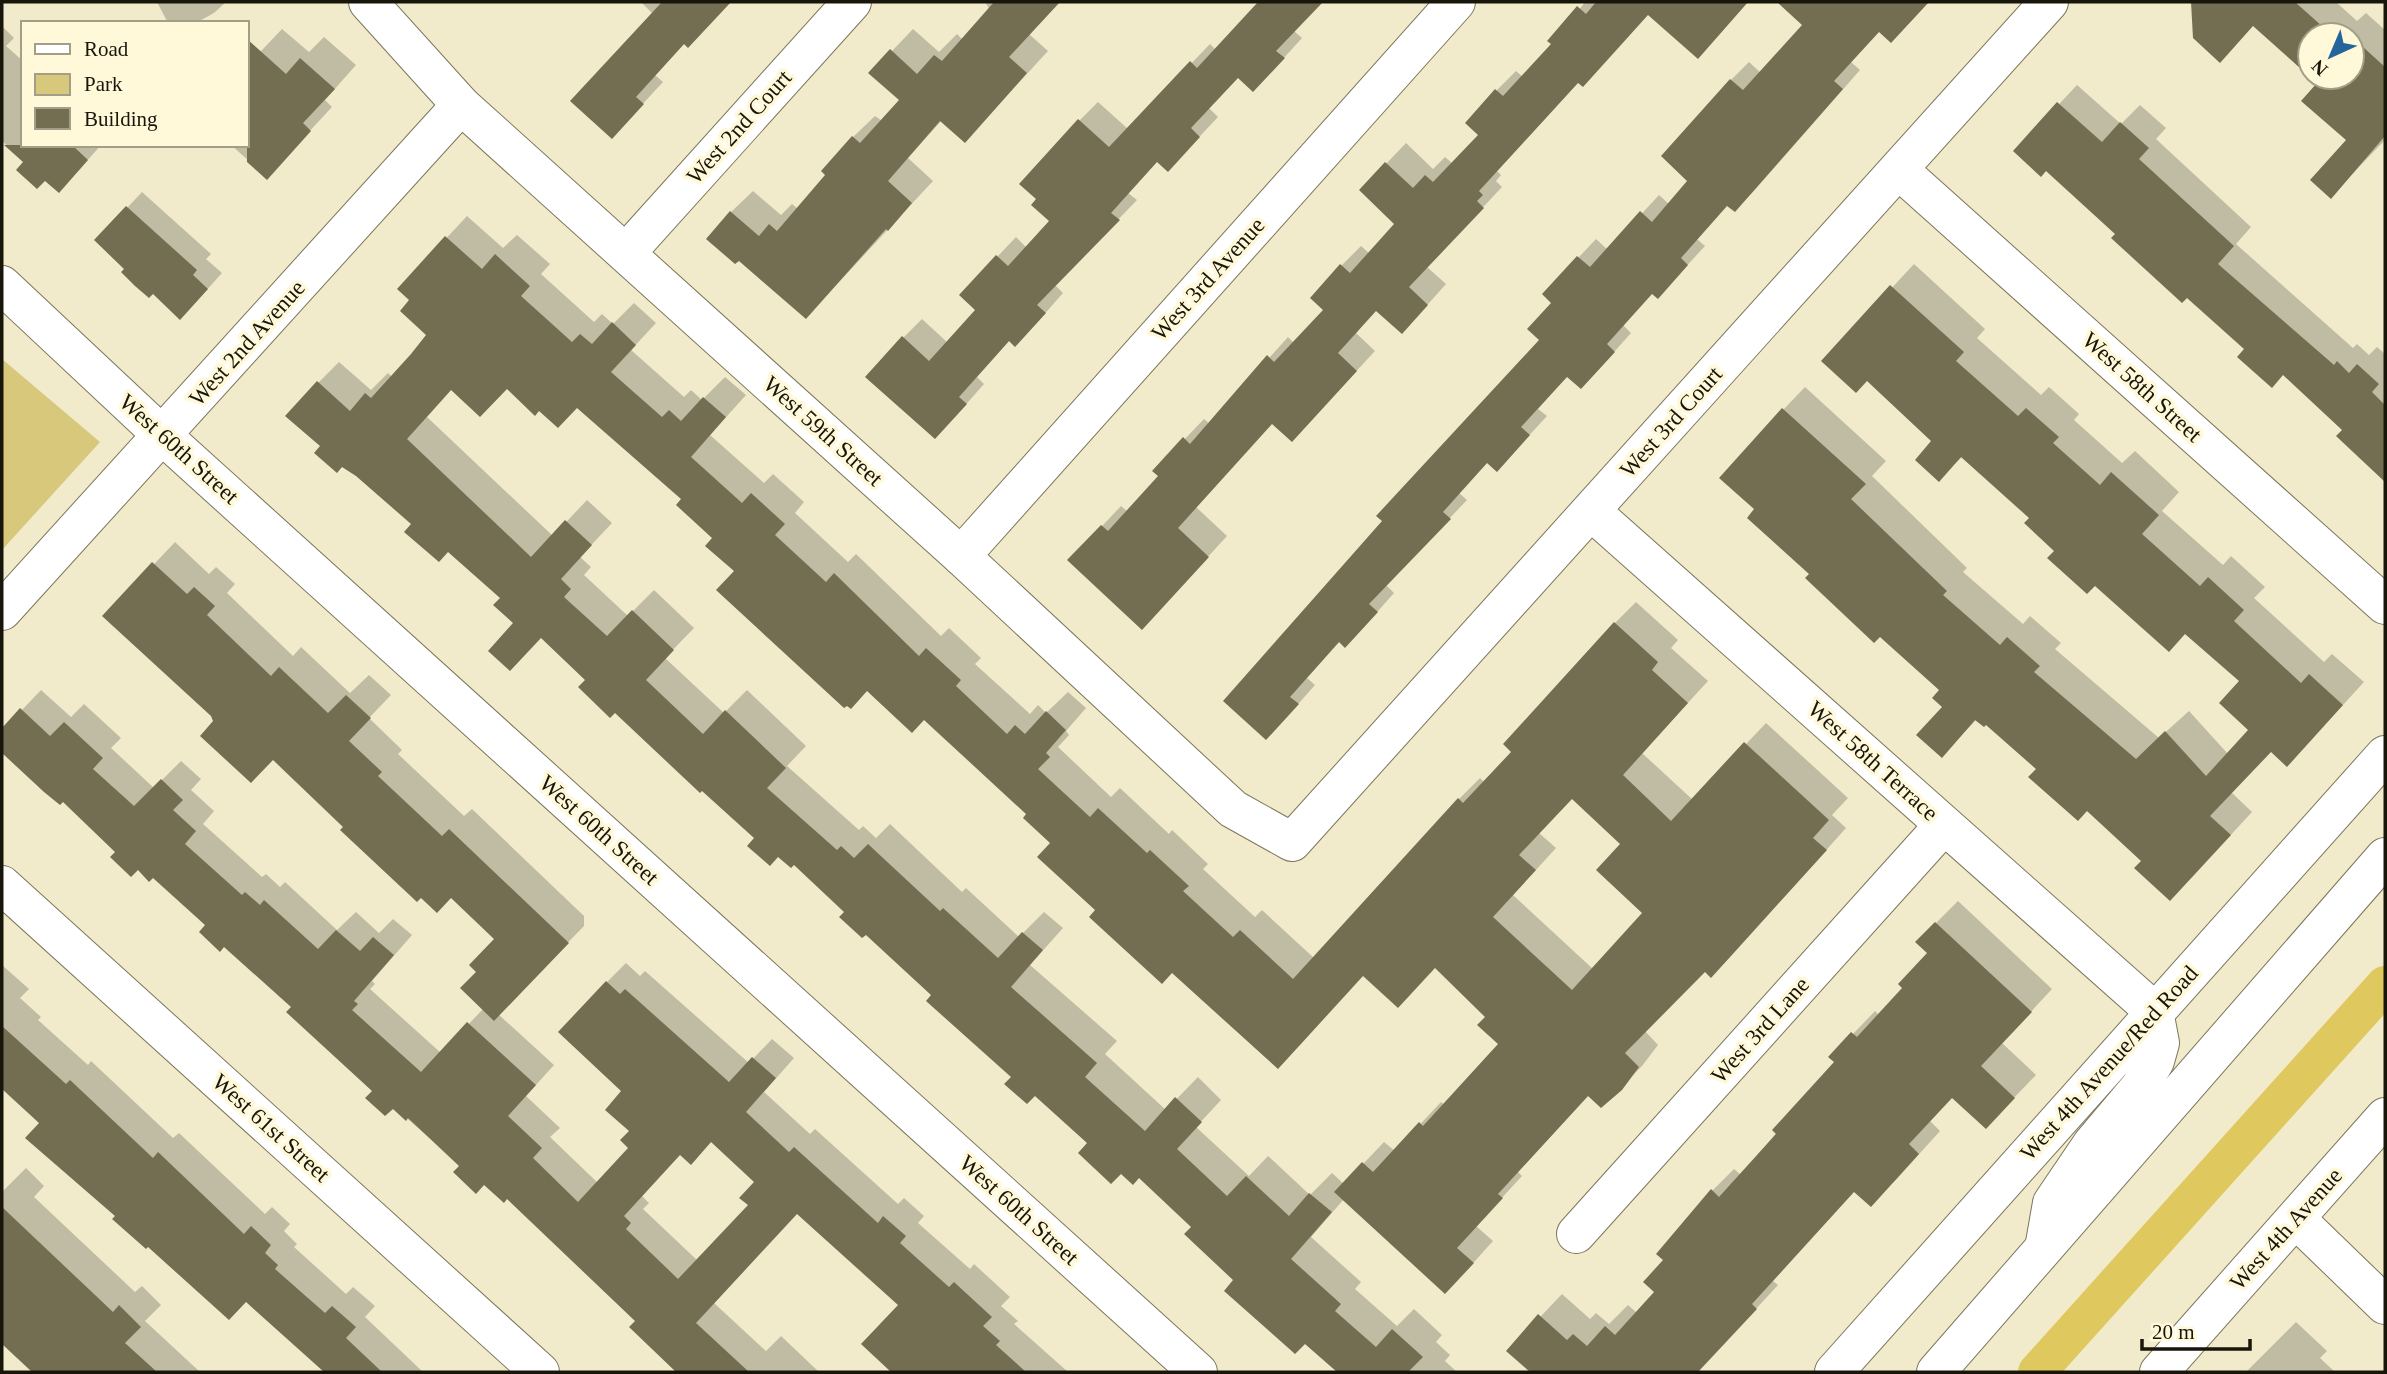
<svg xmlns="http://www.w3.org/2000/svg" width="2387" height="1374" font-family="Georgia,serif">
  <rect width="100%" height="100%" fill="#f1ebcc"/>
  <polygon fill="#d8c87c" points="2,359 100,442 2,550"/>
  <g fill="#0003" fill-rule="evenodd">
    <polygon points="157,2 226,2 214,13 196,23 168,23"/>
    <polygon points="641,2 731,2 709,25 685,43 655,75 663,82 612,137 653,14"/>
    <polygon points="985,2 1059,2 1029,34 1048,51 965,141 942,120 908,158 933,181 827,295 731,212 753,191 781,215 792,204 798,209 828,175 823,171 853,137 875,116 882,121 901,100 871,73 913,29 939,52 957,34 963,40 990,10"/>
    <polygon points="1260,2 1321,2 1294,31 1302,38 1272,71 1239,76 1209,108 1218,117 1186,151 1158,160 1128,193 1137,200 1055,285 1063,293 1034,326 1010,340 977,377 984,384 954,418 903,338 922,319 948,343 977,310 961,295 1016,237 1027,248 1052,221 1079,121 1098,102 1128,129 1210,44 1216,50"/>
    <polygon points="1585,2 1748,2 1717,37 1649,13 1579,81 1497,171 1501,175 1496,181 1502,187 1427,267 1446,284 1421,312 1377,309 1356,333 1375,351 1311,420 1273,422 1196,507 1227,536 1161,608 1070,560 1121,506 1128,512 1160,476 1154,471 1204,419 1210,424 1288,337 1294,343 1325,310 1312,298 1342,265 1361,246 1370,254 1397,224 1361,190 1406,143 1433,169 1445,157 1453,164 1480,134 1497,90 1516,71 1523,77 1553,44"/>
    <polygon points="1780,2 1928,2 1909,23 1880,30 1851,62 1860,70 1753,192 1735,210 1728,204 1697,239 1705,246 1658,297 1653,292 1623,325 1631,333 1599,369 1568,375 1538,409 1547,416 1514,452 1488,462 1459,493 1467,500 1386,585 1394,593 1363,628 1340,641 1307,678 1315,685 1284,720 1226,701 1542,340 1554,303 1544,294 1596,239 1608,250 1659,195 1669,204 1689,181 1731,80 1749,62 1761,73 1805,25"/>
    <polygon points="2199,2 2336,2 2357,21 2366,13 2385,30 2385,140 2331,196 2348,140 2320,83 2313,77 2352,77 2352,35 2310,35 2310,75 2254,25 2193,9"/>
    <polygon points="2,26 14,38 6,46 23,61 23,145 101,145 79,170 25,162 2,141"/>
    <polygon points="282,29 309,52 324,37 356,65 325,100 332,107 267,177 231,145 247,145 247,66"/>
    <polygon points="2077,85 2121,124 2140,105 2166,128 2156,139 2251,227 2236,244 2353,348 2357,344 2369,355 2377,347 2385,354 2385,463 2376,472 2344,430 2284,374 2246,349 2047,169 2015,151"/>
    <polygon points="142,192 211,254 206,259 222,273 195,303 127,269 97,240"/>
    <path d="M467 216 503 248 517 235 550 264 541 274 594 322 602 314 613 324 634 303 656 323 631 350 684 397 691 390 702 400 725 377 746 395 710 435 764 483 773 474 804 502 795 513 848 562 856 554 941 636 949 628 981 658 975 664 1030 714 1038 705 1046 713 1068 692 1086 708 1066 731 1069 735 1058 747 1111 797 1120 788 1169 834 1172 830 1208 864 1203 869 1255 917 1262 910 1314 958 1459 799 1480 778 1485 783 1514 751 1615 623 1636 602 1678 640 1671 648 1708 681 1642 753 1693 800 1766 723 1848 798 1832 815 1846 828 1732 955 1711 976 1705 970 1645 1031 1658 1045 1642 1066 1620 1088 1589 1095 1518 1172 1522 1176 1476 1226 1493 1241 1466 1271 1344 1199 1311 1237 1361 1282 1355 1289 1397 1326 1414 1309 1442 1335 1436 1342 1450 1355 1445 1361 1457 1372H1339L1236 1280 1194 1227 1140 1176 1089 1143 1013 1077 933 995 794 863 757 838 449 550 413 524 322 446 318 383 339 362 371 390 388 373 392 377 429 334 412 300 399 289ZM508 387 540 409 578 406 684 499 714 538 925 718 1029 814 1053 843 1098 910 1172 971 1299 1046 1364 974 1436 967 1488 1017 1500 1044 1445 1105 1441 1102 1395 1151 1384 1142 1344 1184 1332 1173 1310 1195 1268 1156 1249 1176 1196 1127 1221 1100 1198 1077 1166 1110 1105 1054 1117 1041 1030 965 1063 928 1044 912 1019 937 966 888 962 892 890 824 876 838 863 826 859 830 787 766 806 746 747 690 724 713 665 658 694 628 654 590 628 616 584 575 591 567 580 557 612 523 587 500 553 536 427 417 452 389ZM1573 797 1622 844 1644 913 1593 969 1513 895 1556 848 1539 833Z"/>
    <polygon points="1914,264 1985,329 1977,338 2041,395 2049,387 2079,414 2074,420 2122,463 2135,451 2179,492 2162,511 2223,565 2231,556 2265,587 2254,598 2324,662 2332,654 2364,682 2309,742 2272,750 2231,792 2252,812 2192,877 2144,861 1986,722 1977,719 1942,756 1944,706 1941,690 1812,574 1757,509 1783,410 1805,387 1886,461 1872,476 1967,568 1963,572 2023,624 2030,616 2061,643 2055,649 2159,738 2189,711 2228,754 2250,730 2241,681 2186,632 2057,551 2031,518 1963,456 1939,479 1934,441 1867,379 1824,361"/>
    <path d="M175 542 209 574 216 567 235 584 227 593 293 656 301 647 350 693 369 675 391 695 369 718 402 750 398 754 464 816 472 809 584 916V926L498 1014 554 1065 526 1096 560 1128 550 1137 598 1183 630 1147 631 1131 607 982 626 963 640 976 645 971 749 1063 772 1039 794 1058 764 1092 810 1134 815 1129 898 1204 904 1198 924 1216 918 1223 970 1269 974 1264 1010 1297 1001 1306 1018 1321 1014 1324 1068 1372H894L864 1344 900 1305 797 1212 714 1303 766 1351 781 1336 819 1372H682L632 1327 637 1321 507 1197 461 1165 374 1090 293 1007 153 875 118 852 63 800 46 791 2 750V731L41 690 71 717 84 704 121 738 111 748 154 788 181 761 201 779 191 790 214 811 203 824 262 877 266 874 280 887 285 882 337 930 356 912 379 933 393 919 412 935 372 981 375 984 370 989 441 1053 484 1008 478 972 497 939 452 896 345 826 274 758 216 721 213 715 105 616ZM712 1141 756 1182 750 1205 698 1261 643 1209 649 1203 642 1196 681 1153 691 1162Z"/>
    <polygon points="1958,901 2052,989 2002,1043 2036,1075 2008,1104 1953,1096 1930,1121 1940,1131 1893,1183 1855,1190 1773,1281 1778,1285 1743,1323 1717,1341 1689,1372 1532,1372 1508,1351 1562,1294 1590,1319 1596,1313 1609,1324 1628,1305 1637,1313 1657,1292 1666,1260 1712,1191 1734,1169 1741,1175 1836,1062 1831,1057 1875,1011 1879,1015 1904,988 1929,952 1936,923"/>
    <polygon points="2,965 29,989 20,998 41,1017 38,1020 88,1065 91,1061 173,1138 179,1133 265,1214 272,1207 290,1224 284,1231 297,1244 294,1247 346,1294 353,1287 375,1306 365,1317 423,1372 327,1372 247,1300 117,1216 41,1123 2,1087"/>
    <polygon points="26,1168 44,1186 34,1197 135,1292 142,1286 161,1305 145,1321 200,1372 41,1372 2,1335 2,1192"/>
    <polygon points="2296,1322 2327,1351 2320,1358 2335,1372 2246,1372"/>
  </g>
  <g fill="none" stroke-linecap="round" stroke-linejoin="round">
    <polyline stroke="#dfc85d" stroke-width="38" points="2037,1372 2385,985"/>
  </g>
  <g fill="#736d51" fill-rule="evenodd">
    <polygon points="662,2 731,2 688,48 684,44 636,97 644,104 612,139 570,101"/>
    <polygon points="994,2 1060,2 1009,57 1027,73 965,143 940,121 888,181 912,203 888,231 886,229 806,319 739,261 735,264 706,239 730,211 759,236 769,224 777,231 825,175 821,171 852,136 860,143 899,100 868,73 890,49 917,74 934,55 942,61"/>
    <polygon points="1258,2 1323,2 1276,51 1285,58 1253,92 1238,78 1191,128 1200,137 1168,172 1157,162 1111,213 1120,220 1037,305 1046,313 1015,347 1009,341 959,397 967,404 935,439 865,377 902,336 929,361 975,310 959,295 996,255 1008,266 1049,221 1031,205 1036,199 1019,184 1078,119 1109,147 1190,61 1197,68"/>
    <polygon points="1596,2 1748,2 1698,59 1648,15 1583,87 1578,83 1479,191 1483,195 1477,201 1484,208 1409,287 1428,305 1402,334 1376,311 1338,353 1357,371 1292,442 1272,424 1178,528 1209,557 1142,630 1067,560 1101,525 1108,531 1158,476 1152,471 1183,437 1190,444 1267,355 1274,362 1323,310 1310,298 1340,264 1350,273 1394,224 1359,190 1385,162 1413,188 1425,175 1433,182 1478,135 1465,123 1495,89 1503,96 1551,44 1547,41 1577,6 1586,14"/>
    <polygon points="1777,2 1929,2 1891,43 1879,32 1834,81 1843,89 1735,212 1727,206 1681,258 1688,265 1658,299 1652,294 1607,344 1615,352 1581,389 1567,377 1521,427 1530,435 1497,472 1487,463 1443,512 1451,519 1369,604 1378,612 1345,648 1339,642 1290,697 1299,704 1266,740 1223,701 1382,521 1376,516 1539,340 1527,329 1551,303 1542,294 1577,256 1590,267 1640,211 1652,222 1687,181 1661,156 1730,79 1743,90 1802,25"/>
    <polygon points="2191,2 2295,2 2332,35 2310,35 2310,77 2253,26 2220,63 2193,38"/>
    <polygon points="2352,37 2385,67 2385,136 2331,199 2310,180 2346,140 2301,101 2317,83 2310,77 2352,77"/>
    <polygon points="247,39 286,74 300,58 335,89 303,123 311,131 267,180 247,162"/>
    <polygon points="2057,102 2102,142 2120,122 2149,148 2139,159 2234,246 2218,264 2334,365 2337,361 2349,373 2357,364 2379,384 2372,392 2385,405 2385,482 2336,436 2342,430 2283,375 2272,388 2237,357 2244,349 2187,298 2182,303 2111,238 2115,234 2046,171 2041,177 2013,151"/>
    <polygon points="4,145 72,145 88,160 59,193 45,181 37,189 16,170 23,162"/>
    <polygon points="126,206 197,270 193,275 208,289 180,320 153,294 149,298 135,286 121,272 124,269 94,240"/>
    <path d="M445 236 482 269 495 254 530 286 521 296 572 342 580 334 592 344 612 322 636 345 611 372 662 417 669 410 681 421 703 397 726 417 691 457 742 503 751 493 785 524 775 535 826 582 834 573 919 656 926 648 961 680 956 686 1007 734 1015 725 1025 734 1046 711 1066 730 1046 753 1050 757 1038 769 1090 817 1098 808 1147 853 1150 850 1189 886 1183 891 1233 937 1240 930 1293 979 1458 798 1463 803 1511 752 1503 744 1614 622 1658 662 1652 670 1688 703 1623 775 1671 821 1744 742 1829 820 1813 838 1827 850 1711 978 1705 972 1625 1053 1639 1067 1622 1090 1601 1108 1588 1096 1498 1194 1503 1198 1457 1248 1474 1263 1445 1294 1334 1192 1362 1162 1373 1172 1419 1122 1423 1126 1498 1044 1477 1025 1485 1017 1435 968 1398 1008 1363 976 1278 1069 1172 973 1162 984 1089 917 1095 910 1037 857 1050 843 1023 818 1026 814 924 720 912 733 867 691 851 709 847 706 844 708 716 590 734 571 705 546 712 538 676 505 681 499 577 408 558 428 539 411 535 416 507 389 480 417 451 390 407 439 531 557 565 520 592 545 561 579 571 589 564 597 607 636 632 610 674 650 646 680 703 734 725 710 786 768 767 788 837 850 841 846 854 858 868 844 940 911 943 908 998 958 1022 932 1043 950 1011 987 1097 1063 1085 1077 1145 1131 1175 1097 1202 1122 1177 1149 1227 1196 1246 1176 1289 1216 1309 1193 1332 1212 1291 1259 1341 1304 1335 1311 1376 1347 1392 1329 1423 1357 1408 1372H1337L1305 1344 1295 1354 1224 1291 1233 1280 1184 1234 1191 1227 1139 1178 1133 1185 1121 1174 1111 1184 1078 1153 1087 1143 1035 1096 1027 1104 1004 1084 1011 1077 926 1001 931 995 866 935 862 938 839 917 844 912 794 865 791 868 778 857 770 866 747 846 754 838 702 791 700 793 615 713 610 718 578 687 585 680 541 638 510 671 488 651 513 623 493 605 500 598 448 552 439 562 404 532 411 524 356 476 342 467 337 473 314 453 320 446 285 416 317 381 350 411 365 393 371 398 411 354 426 335 400 311 409 300 397 289ZM1572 799 1620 844 1596 870 1642 913 1572 990 1493 917 1536 870 1519 855Z"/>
    <polygon points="1890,285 1964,352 1956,361 2018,416 2026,408 2059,437 2053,443 2100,485 2111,472 2159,515 2142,534 2200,586 2208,577 2244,610 2234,621 2301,683 2309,674 2343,705 2287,767 2271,752 2210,816 2231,835 2170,901 2134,868 2141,861 2087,811 2078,821 2028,777 2036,769 1986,725 1984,727 1975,720 1942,758 1916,735 1942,707 1932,698 1939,690 1880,637 1874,643 1805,578 1809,574 1747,518 1754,509 1719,478 1782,408 1866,484 1851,499 1947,591 1943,595 2000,645 2007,637 2040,666 2034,672 2136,759 2165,731 2206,776 2248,730 2219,703 2239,681 2185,634 2169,652 2095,586 2087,594 2047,558 2054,551 2024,523 2029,518 1961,457 1939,482 1915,460 1931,441 1867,381 1856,393 1821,361"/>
    <polygon points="152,562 187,594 194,587 215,606 207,615 271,676 279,667 328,713 346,695 371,718 349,741 382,772 378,776 442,836 449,829 569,943 494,1021 460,988 476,972 469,965 494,939 451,898 437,913 421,898 417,902 340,830 343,827 273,760 251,783 200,736 213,721 211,716 102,616"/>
    <path d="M20 708 50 736 64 722 103 758 93 769 134 806 161 779 183 800 173 810 196 831 185 844 242 895 245 892 260 905 264 900 318 949 336 930 360 951 373 937 394 955 354 1001 358 1004 352 1010 421 1072 467 1022 536 1085 508 1116 542 1148 533 1158 578 1202 628 1148 620 1140 629 1131 605 1110 621 1091 558 1032 606 981 620 994 625 989 729 1082 752 1057 776 1078 746 1112 789 1152 794 1147 878 1223 883 1216 906 1236 900 1243 949 1287 954 1282 992 1317 983 1326 1000 1341 996 1345 1026 1372H891L861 1344 898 1305 797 1214 696 1323 749 1372H676L629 1327 635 1321 507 1199 504 1203 484 1185 476 1194 453 1172 459 1166 408 1118 406 1121 393 1109 385 1116 365 1098 372 1091 286 1012 291 1007 224 947 220 952 199 932 205 925 153 878 149 882 138 870 131 877 110 857 115 852 63 802 60 805 44 792 2 753V728ZM711 1142 754 1182 739 1198 748 1205 678 1279 626 1229 631 1223 624 1216 680 1155 691 1165Z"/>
    <polygon points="1935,922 2032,1012 1981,1066 2015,1098 1986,1129 1952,1098 1909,1144 1919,1154 1871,1207 1854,1192 1752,1304 1757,1309 1698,1372 1530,1372 1506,1351 1538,1314 1567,1340 1573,1334 1587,1346 1605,1326 1615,1335 1654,1292 1643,1282 1663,1260 1656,1254 1711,1189 1719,1197 1776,1134 1772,1130 1834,1062 1828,1057 1851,1032 1857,1037 1902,988 1898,984 1927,953 1915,942"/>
    <polygon points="2,1026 66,1084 70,1080 153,1158 158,1152 244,1234 251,1226 271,1245 265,1253 278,1265 275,1269 325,1313 332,1306 356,1327 346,1338 382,1372 324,1372 246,1302 229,1320 148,1247 146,1249 112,1219 115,1216 25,1138 39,1123 2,1089"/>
    <polygon points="2,1207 113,1312 119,1305 141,1327 125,1343 157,1372 32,1372 2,1344"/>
  </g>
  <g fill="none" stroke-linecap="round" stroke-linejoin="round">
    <defs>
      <g id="street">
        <polyline points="368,2 461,105 961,556 1233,809 1292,842 2049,2"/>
        <polyline points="1899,170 2385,605"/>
        <polyline points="626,253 852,2"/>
        <polyline points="1591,511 2154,1011"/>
        <polyline points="961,556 1456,2"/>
        <polyline points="2,611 461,105"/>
        <polyline points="2,885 540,1372"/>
        <polyline points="2296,1219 2385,1305"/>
        <polyline points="1576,1234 1944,825"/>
        <polyline points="2159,1372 2385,1117"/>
      </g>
      <polyline id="secondary" points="2,285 163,436 1198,1372"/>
      <g id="primary">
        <polyline points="2045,1243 2052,1203 2092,1144 2140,1087 2155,1061 2160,1043 2154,1011"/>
        <polyline points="1834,1372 2385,755"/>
        <polyline points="1936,1372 2385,857"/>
      </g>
    </defs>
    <use href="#street" stroke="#7c765b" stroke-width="40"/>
    <use href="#secondary" stroke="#7c765b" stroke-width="40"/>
    <use href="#primary" stroke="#7c765b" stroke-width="40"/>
    <use href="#street" stroke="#fff" stroke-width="38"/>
    <use href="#secondary" stroke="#fff" stroke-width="38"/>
    <use href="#primary" stroke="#fff" stroke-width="38"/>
  </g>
  <g text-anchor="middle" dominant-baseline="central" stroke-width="7" stroke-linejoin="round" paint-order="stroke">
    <g font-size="23" fill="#18160b" stroke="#fff8d9">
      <text transform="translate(739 127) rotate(-48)">West 2nd Court</text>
      <text transform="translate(1208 279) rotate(-48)">West 3rd Avenue</text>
      <text transform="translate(247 343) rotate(-48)">West 2nd Avenue</text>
      <text transform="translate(2142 387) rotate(42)">West 58th Street</text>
      <text transform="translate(1671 422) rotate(-48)">West 3rd Court</text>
      <text transform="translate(823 431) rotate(42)">West 59th Street</text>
      <text transform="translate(179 449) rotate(42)">West 60th Street</text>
      <text transform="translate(1873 761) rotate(42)">West 58th Terrace</text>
      <text transform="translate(599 830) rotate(42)">West 60th Street</text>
      <text transform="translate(1760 1030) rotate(-48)">West 3rd Lane</text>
      <text transform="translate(2109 1063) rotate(-48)">West 4th Avenue/Red Road</text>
      <text transform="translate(271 1128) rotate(42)">West 61st Street</text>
      <text transform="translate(1019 1210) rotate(42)">West 60th Street</text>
      <text transform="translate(2286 1229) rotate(-48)">West 4th Avenue</text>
    </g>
  </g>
  <rect width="2387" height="1374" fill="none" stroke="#18160b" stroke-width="7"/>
  <rect x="21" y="21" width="228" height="126" fill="#fff8d9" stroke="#a39e87" stroke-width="2"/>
  <rect x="35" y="44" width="35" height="10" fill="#ffffff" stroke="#a39e87" stroke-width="2"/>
  <text x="84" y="56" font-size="21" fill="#18160b">Road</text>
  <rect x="35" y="74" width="35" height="21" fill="#d8c87c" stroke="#a39e87" stroke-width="2"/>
  <text x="84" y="91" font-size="21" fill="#18160b">Park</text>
  <rect x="35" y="108" width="35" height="21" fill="#736d51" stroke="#a39e87" stroke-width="2"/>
  <text x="84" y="126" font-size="21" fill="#18160b">Building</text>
  <g transform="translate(2331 56) rotate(224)"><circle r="33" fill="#fff8d9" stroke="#a39e87" stroke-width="2"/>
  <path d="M0-5L12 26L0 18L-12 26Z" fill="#24669b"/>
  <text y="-10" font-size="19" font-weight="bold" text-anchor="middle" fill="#18160b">N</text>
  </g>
  <path d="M2142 1339v10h108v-10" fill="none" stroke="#18160b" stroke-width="3.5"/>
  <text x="2152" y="1339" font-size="21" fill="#18160b" stroke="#fff8d9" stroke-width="5" paint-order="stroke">20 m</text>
</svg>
